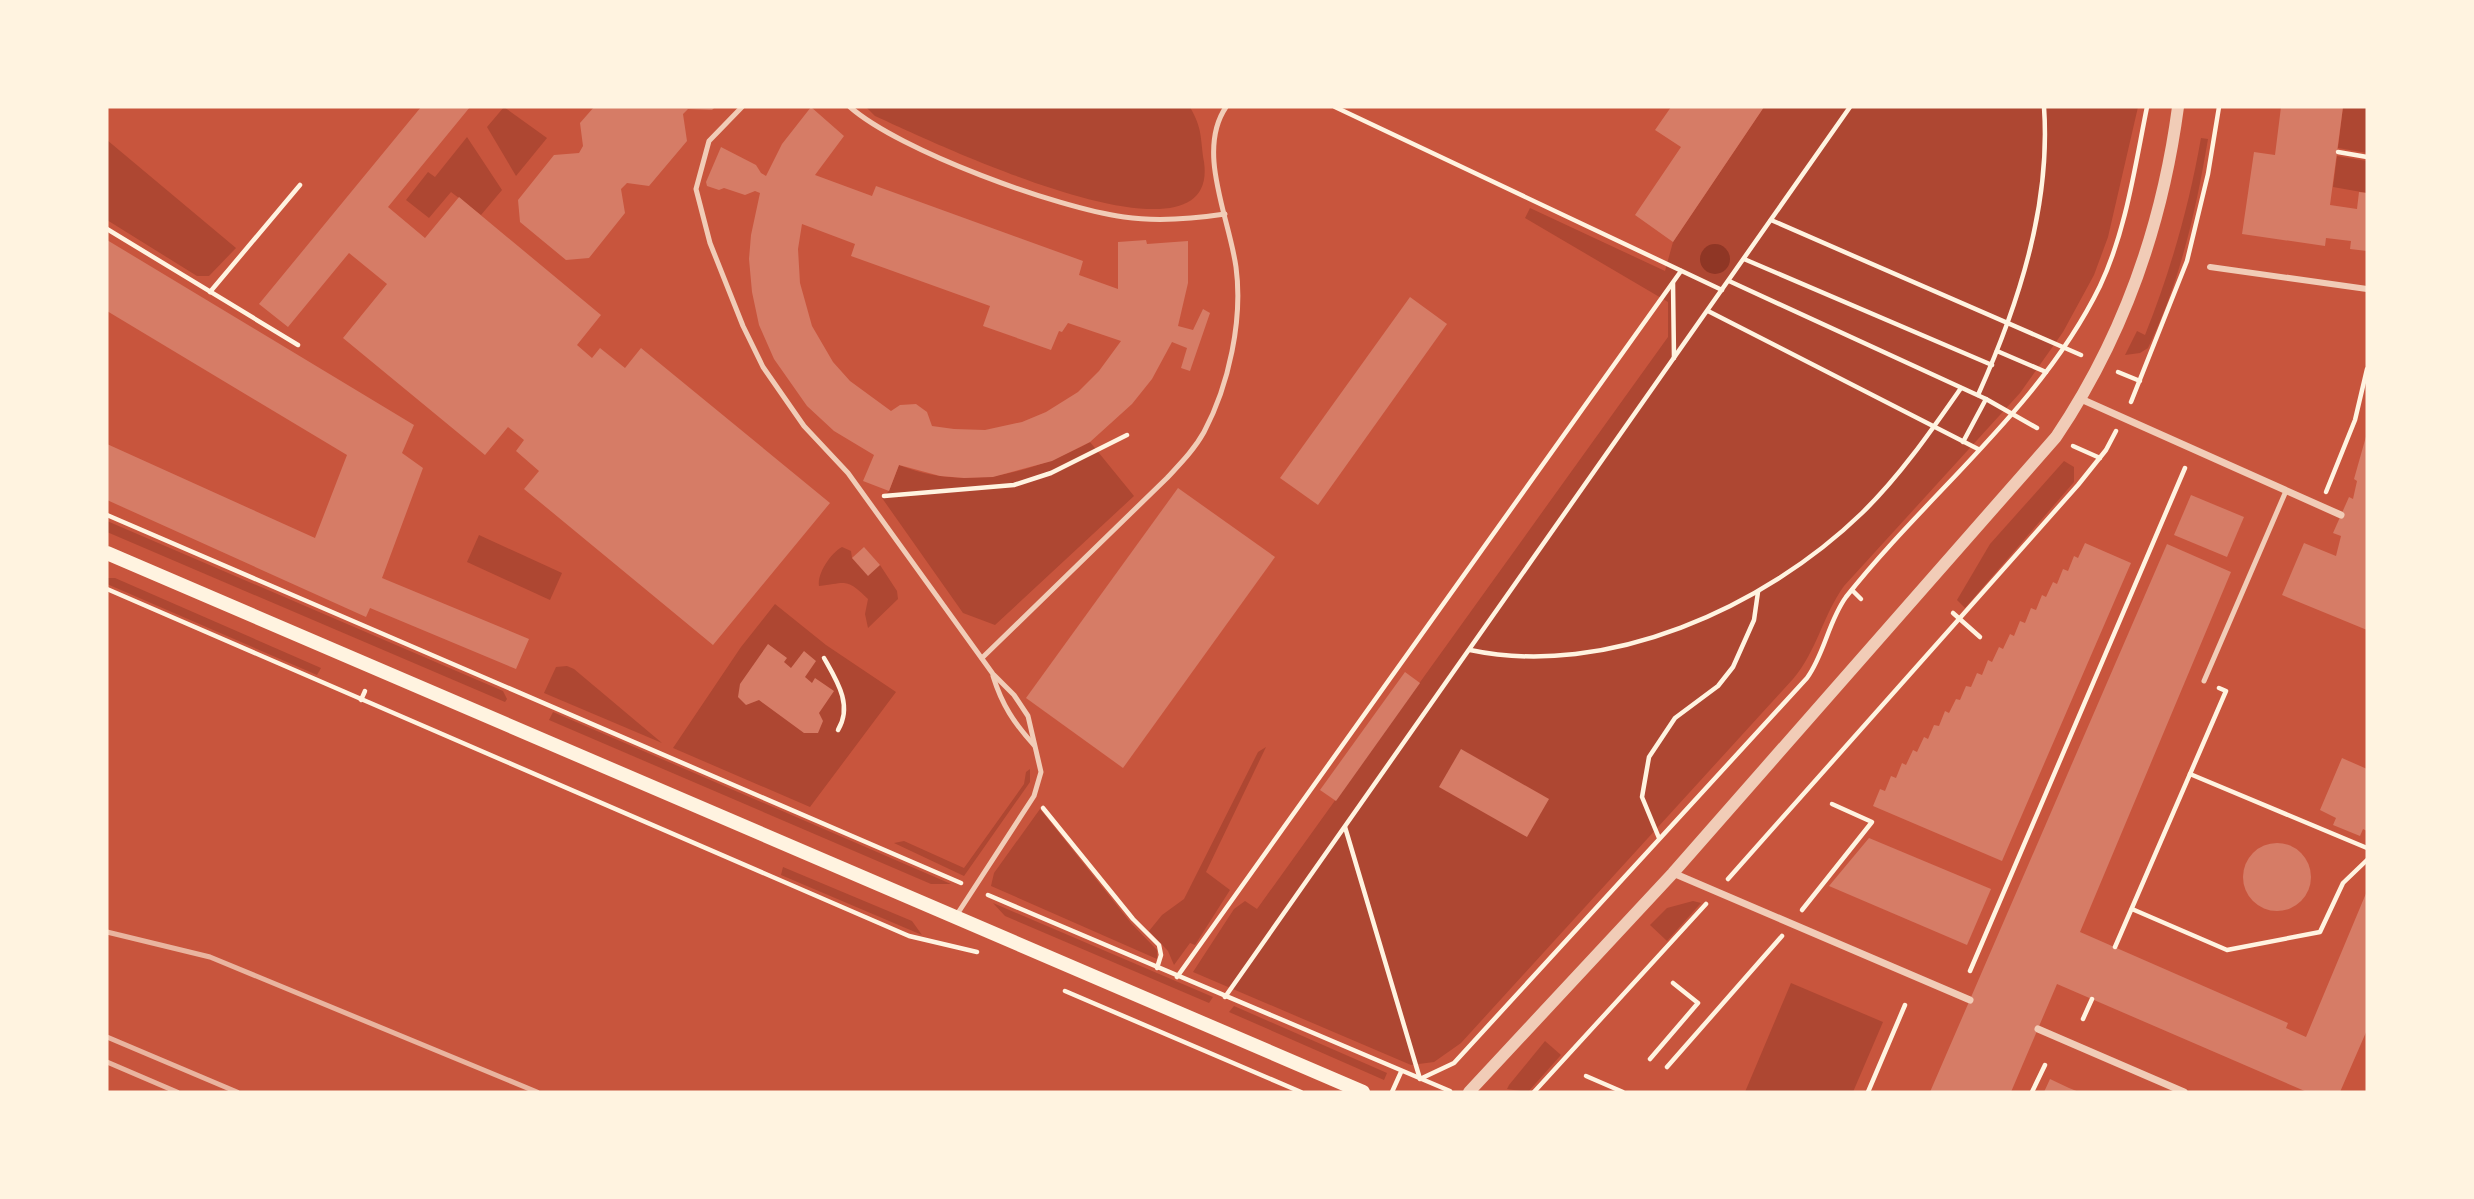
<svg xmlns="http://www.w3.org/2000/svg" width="2474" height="1199" font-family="'Fira Sans',sans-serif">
  <rect width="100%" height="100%" fill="#c8553d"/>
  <g fill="#ae4732">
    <polygon points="504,107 547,138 516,176 487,127"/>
    <path d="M866 107H1190C1203 130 1200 137 1204 162 1221 283 918 135 875 116Z"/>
    <path d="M1764 107H2138L2108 237 2094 275 2063 332 2020 393 1844 586C1823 615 1817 651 1793 679L1461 1043 1434 1062 1411 1065 1193 972 1234 909 1245 901 1257 909 1668 337V302L1525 218 1530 208 1665 271 1673 242Z"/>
    <polygon points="2343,107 2367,107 2367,153 2338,148"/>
    <polygon points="467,137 502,190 481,215 451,192 429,218 406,200 428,172 435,177"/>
    <path d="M2201 138 2208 139C2196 211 2180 282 2148 348L2140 353 2125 355 2137 331 2145 335C2171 270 2189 206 2201 138Z"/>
    <polygon points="107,140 236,248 209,276 197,276 107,220"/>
    <polygon points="2337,156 2367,161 2367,193 2333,187"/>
    <path d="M1090 442 1134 496 995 625 963 613 882 498 889 491 899 465C964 491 1031 474 1090 442Z"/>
    <polygon points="2064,461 2074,467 2074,482 1965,608 1957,600 1990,544"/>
    <polygon points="107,521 503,691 507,699 505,702 107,532"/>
    <polygon points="479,535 562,573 550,600 467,562"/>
    <path d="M842 547 851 551 852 558 880 565 897 591 898 599 868 628 865 614 868 599C846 577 846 583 819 586 817 573 831 553 842 547Z"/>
    <polygon points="107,578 115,578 321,668 317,675 107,584"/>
    <polygon points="775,604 826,645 896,692 810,807 673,748 741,647"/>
    <polygon points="556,667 567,666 574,669 662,743 544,693"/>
    <polygon points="553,712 951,884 931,884 549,720"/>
    <polygon points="1266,747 1206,872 1230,890 1195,945 1190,943 1174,965 1168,951 1149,931 1162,915 1184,899 1258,752"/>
    <polygon points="1030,769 1030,782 964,876 894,843 904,841 964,868 1024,784 1026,772"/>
    <polygon points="1040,809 1131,923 1157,950 1157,959 991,886 994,873"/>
    <polygon points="783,867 912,921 922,935 781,875"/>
    <polygon points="1693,901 1701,903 1667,941 1650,925 1667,908"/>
    <polygon points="993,903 1213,997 1209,1003 1005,916"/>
    <polygon points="1791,983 1883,1022 1853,1092 1745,1092"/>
    <polygon points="1234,1006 1387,1073 1384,1080 1229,1012"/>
    <polygon points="1545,1041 1561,1055 1528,1092 1507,1089 1509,1085"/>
  </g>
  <circle fill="#8f3625" cx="1715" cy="259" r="15"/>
  <g fill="#d67c66" fill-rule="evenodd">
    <polygon points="421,107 470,107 388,207 425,238 459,197 601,315 577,345 592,358 600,348 625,368 641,348 830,503 713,645 524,489 539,471 516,451 524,440 508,427 485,455 343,338 387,284 349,253 288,327 259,304"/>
    <polygon points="594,107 715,107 712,110 688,109 683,114 687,141 649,186 627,183 621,189 625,213 589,258 566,260 520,222 518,200 554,155 579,153 583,146 580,123"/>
    <path d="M811 107 844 136 815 175 872 196 876 186 1083 261 1079 275 1118 289V242L1146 240 1147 244 1188 241V283L1178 326 1193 330 1203 309 1210 313 1190 371 1181 368 1187 348 1172 342 1152 379 1132 404 1090 442 1052 461 993 477 964 478 940 476 899 465 889 491 863 481 874 455 834 431 807 406 774 359 759 325 752 292 749 259 751 235 760 193 755 191 745 195 724 188 719 190 707 186 706 182 721 147 756 165 761 173 766 176 782 144ZM802 224 855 244 851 256 990 306 983 326 1051 350 1059 331 1062 332 1068 323 1121 341 1099 371 1078 392 1046 412 1022 422 985 430 954 429 932 426 927 412 916 404 900 405 891 411 850 381 833 362 812 326 800 283 798 249Z"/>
    <polygon points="1671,107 1764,107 1673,242 1635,215 1681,147 1655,130"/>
    <polygon points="2281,107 2343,107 2330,205 2357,209 2359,192 2367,193 2367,251 2350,249 2351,241 2326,238 2325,246 2242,234 2254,152 2275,155"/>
    <polygon points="107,240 414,425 402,453 423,468 382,578 529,639 516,669 370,608 366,617 107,500 107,444 315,538 347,455 107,311"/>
    <polygon points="1410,297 1447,324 1318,505 1280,478"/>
    <polygon points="2367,433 2367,630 2282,595 2304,543 2336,556 2341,536 2333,533 2349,497 2353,499 2357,481 2354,479"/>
    <polygon points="1178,488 1275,557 1123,768 1026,698"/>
    <polygon points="2191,495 2244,517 2227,557 2174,535"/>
    <polygon points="2085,543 2131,563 2002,861 1873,806 1880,789 1885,791 1891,776 1896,778 1902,763 1906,765 1913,750 1917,752 1924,737 1928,739 1934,725 1939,726 1945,711 1949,713 1956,699 1960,700 1966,686 1971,687 1977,673 1982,675 1988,660 1992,662 1999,647 2003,649 2010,634 2014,636 2020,621 2025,623 2031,608 2036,610 2042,595 2046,597 2053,582 2057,584 2063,569 2068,571 2074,556 2078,558"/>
    <polygon points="2167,544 2231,572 2080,932 2288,1023 2286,1028 2306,1037 2367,891 2367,1030 2340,1092 2307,1092 2057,984 2011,1092 1930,1092"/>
    <polygon points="864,547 880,565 868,576 852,558"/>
    <polygon points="768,644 787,658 784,662 791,668 804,651 816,661 805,677 812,683 815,678 834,691 819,713 823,721 818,733 804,733 759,700 746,705 738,697 740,684"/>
    <polygon points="1405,672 1420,683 1336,801 1320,790"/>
    <polygon points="1461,749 1549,799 1527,837 1439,787"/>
    <polygon points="2342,758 2367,769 2367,831 2363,829 2360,836 2333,825 2336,818 2320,810"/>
    <polygon points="1869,838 1991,889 1967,945 1829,886"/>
    <circle cx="2277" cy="877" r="34"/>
    <polygon points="2050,1079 2069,1088 2079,1092 2044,1092"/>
  </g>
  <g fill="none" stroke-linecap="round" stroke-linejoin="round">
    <g stroke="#fff3e0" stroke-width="4.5">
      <polyline points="1335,107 1722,290"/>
      <polyline points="2338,152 2367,157"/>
      <polyline points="1771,220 2081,355"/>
      <polyline points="107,229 298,345"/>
      <polyline points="1744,259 1992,365"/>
      <polyline points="1729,281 1986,399 2037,428"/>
      <polyline points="1673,283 1674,358"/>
      <polyline points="210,292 300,185"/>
      <polyline points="1708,311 1978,449"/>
      <polyline points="1997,351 2046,372"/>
      <polyline points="2118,372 2140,381"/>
      <path d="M1978 395C2018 306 2051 206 2044 107"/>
      <polyline points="2131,402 2187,261 2208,174 2219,107"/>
      <polyline points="1963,442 1986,399"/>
      <polyline points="2073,446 2100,458"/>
      <polyline points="2326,492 2355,420 2367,369"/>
      <polyline points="884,496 1014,485 1051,473 1127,435"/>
      <polyline points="107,515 961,883"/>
      <polyline points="107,589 909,936 977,952"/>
      <polyline points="1852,590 1861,599"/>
      <polyline points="1953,613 1980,637"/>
      <path d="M1470 650C1607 679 1765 607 1862 513 1900 476 1931 431 1961 388"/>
      <path d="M824 658C837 681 853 705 838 730"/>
      <polyline points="361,700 365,691"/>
      <polyline points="2190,774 2367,848"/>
      <polyline points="1043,808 1133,919 1159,945 1161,955 1157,968"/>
      <path d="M1345 827 1420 1079 1454 1063 1807 678C1825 653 1828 622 1846 597 1928 493 2041 407 2100 286 2126 231 2135 166 2147 107"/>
      <polyline points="1659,838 1642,797 1649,757 1675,718 1718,686 1733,667 1754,620 1758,592"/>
      <polyline points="1728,879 2078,485 2106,450 2116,431"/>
      <polyline points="988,895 1450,1091"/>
      <polyline points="2132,909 2227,950 2320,932 2343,883 2367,860"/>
      <polyline points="1802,910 1872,822 1832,804"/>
      <polyline points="2115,947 2226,691 2219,688"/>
      <polyline points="1970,971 2185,468"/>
      <polyline points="1177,977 1681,271"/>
      <polyline points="1065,991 1301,1092"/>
      <polyline points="1225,997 1850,107"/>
      <polyline points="2083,1019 2092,999"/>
      <polyline points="1650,1059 1698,1003 1673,983"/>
      <polyline points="1667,1067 1782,936"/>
      <polyline points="1586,1076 1623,1092"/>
      <polyline points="1392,1092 1401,1072"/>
      <polyline points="1534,1092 1706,904"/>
      <polyline points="1868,1092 1905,1005"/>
      <polyline points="2032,1092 2045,1065"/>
    </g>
    <g stroke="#f1ccb7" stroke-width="5">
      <polyline points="742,107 709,141 696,189 710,243 743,326 763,367 804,426 848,473 993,674 1014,695 1028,716 1041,772 1034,796 956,916"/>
      <path d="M850 107C900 151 1057 208 1124 217 1158 222 1192 219 1225 214"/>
      <path d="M982 658 1167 478C1180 464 1194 450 1204 432 1229 385 1243 319 1236 267 1229 217 1196 151 1226 107"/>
      <path d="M993 676C1002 705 1014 723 1034 745"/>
      <polyline points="2204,681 2286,491"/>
    </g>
    <polyline stroke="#f1ccb7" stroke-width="6" points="2210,267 2367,289"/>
    <g stroke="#f1ccb7" stroke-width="7">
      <polyline points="2081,399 2341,515"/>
      <polyline points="1673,873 1970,1000"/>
      <polyline points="2038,1029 2184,1092"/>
    </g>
    <path stroke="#f1ccb7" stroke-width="12" d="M1469 1092 1673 873 2056 437C2124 336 2162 227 2178 107"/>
    <polyline stroke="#fff3e0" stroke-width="14" points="107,553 1363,1092"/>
    <g stroke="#e9b49f" stroke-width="5">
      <polyline points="107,932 210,957 537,1092"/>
      <polyline points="107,1037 237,1092"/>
      <polyline points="107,1062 177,1092"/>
    </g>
  </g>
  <rect width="2474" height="1199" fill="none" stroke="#fff3e0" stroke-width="217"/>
</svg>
